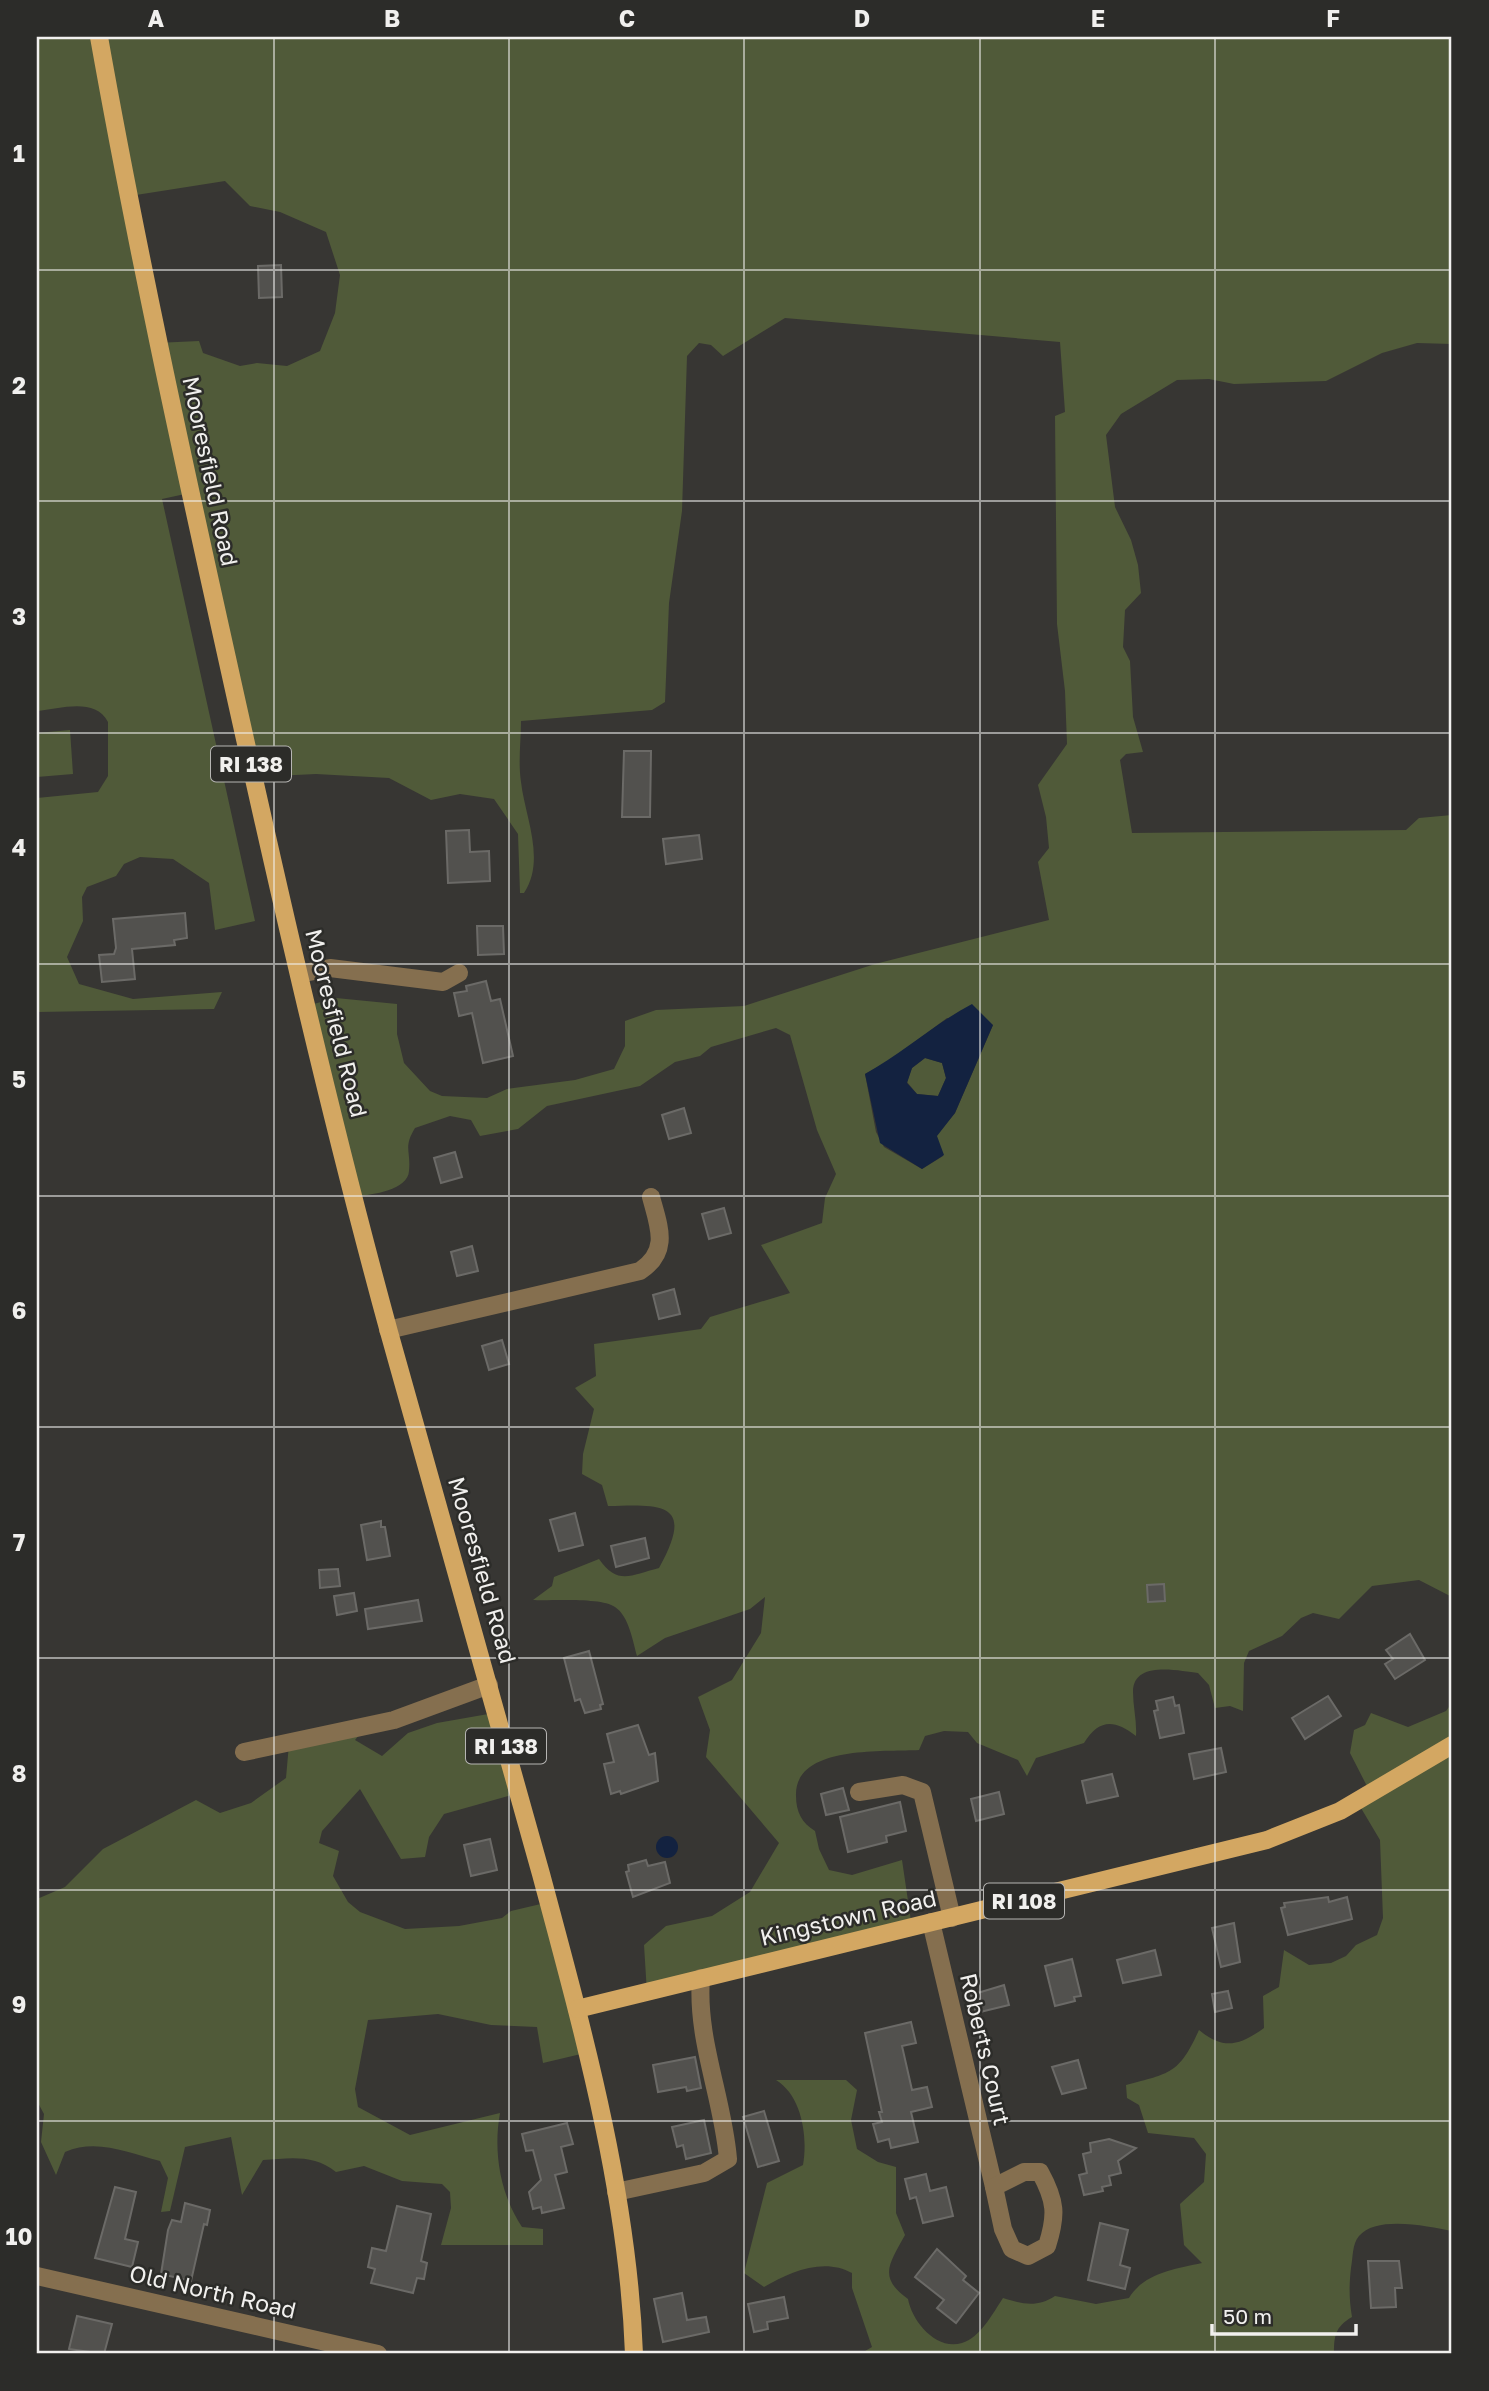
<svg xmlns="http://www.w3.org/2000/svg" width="1489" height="2391" font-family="'Golos Text',sans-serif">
  <rect width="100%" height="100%" fill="#373633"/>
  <g fill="#505a39" fill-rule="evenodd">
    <path d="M37 37H1452V344L1417 343 1382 353 1326 381 1234 384 1209 379 1177 380 1121 414 1106 435 1115 507 1131 540 1138 565 1141 593 1125 610 1123 647 1130 661 1133 717 1143 752 1126 754 1120 760 1132 833 1406 830 1419 818 1452 815V1597L1419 1580 1372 1586 1339 1619 1313 1613 1301 1618 1282 1636 1249 1651 1244 1663 1243 1711 1230 1706 1215 1708 1209 1685 1198 1673C1179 1671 1133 1660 1133 1692 1133 1707 1137 1721 1136 1736 1114 1719 1099 1719 1084 1743L1036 1758 1027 1776 1018 1760 977 1743 968 1732 944 1731 925 1736 919 1750C883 1752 794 1745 796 1796 796 1812 802 1823 815 1831L819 1849 829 1870 852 1875 902 1860 912 1928 647 1993 644 1945 666 1926 712 1916 750 1892 779 1843 706 1757 710 1730 698 1697 732 1680 761 1633 765 1597 750 1609 665 1638 637 1656C633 1642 629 1616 615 1607 601 1597 551 1601 533 1600L552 1586 554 1577 599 1559C618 1586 631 1575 659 1568 695 1503 664 1504 608 1506L602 1485 582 1474 583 1454 594 1409 575 1388 596 1376 594 1344 701 1329 710 1317 790 1293 761 1245 822 1223 825 1198 836 1174 817 1130 790 1035 776 1028 711 1047 700 1056 675 1062 640 1086 547 1106 518 1129 480 1136 471 1120 450 1116 415 1128C403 1148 411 1150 409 1171 408 1190 372 1195 357 1196L306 1006 336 998 397 1004V1034L404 1063 430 1091 442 1096 487 1098 507 1089 575 1080 614 1069 625 1046V1021L656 1010 744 1006 875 964 1049 920 1038 862 1049 848 1046 817 1038 785 1067 744 1065 691 1057 624 1055 416 1065 412 1060 342 785 318 723 356 711 345 699 343 687 356 682 511 669 603 665 702 652 710 521 721C521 741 518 762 521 782 525 817 546 860 524 893H520L518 834 494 799 460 794 431 800 389 778 316 774 253 777 185 494 162 499 255 921 215 930 209 883 173 859 140 857 124 864 116 876 87 887 82 897 83 921 67 957 79 984 133 999 222 992 214 1009 37 1012V798L98 792 108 776V722C95 697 60 709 37 711ZM225 181 250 206 280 212 326 232 340 275 335 313 320 351 287 366 257 363 240 366 203 353 199 341 156 343 136 195ZM947 1018 993 1025 955 1113 936 1136 943 1156 922 1169 884 1147 876 1132 865 1074 892 1059Z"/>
    <polygon points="70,730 73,774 37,777 37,733"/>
    <polygon points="925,1058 942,1063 946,1078 938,1096 917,1094 907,1082 912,1068"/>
    <path d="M1452 1703V2231C1428 2226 1376 2215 1359 2236 1352 2244 1353 2258 1351 2268 1349 2285 1349 2299 1352 2317 1335 2327 1334 2336 1334 2354H860L872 2347 852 2288V2273C824 2257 789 2272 764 2287L744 2273 767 2183 803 2165C808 2137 802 2096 776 2080H846L857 2090 851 2120 857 2149 878 2162 896 2167V2213L905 2235C890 2263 877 2277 908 2299 912 2321 936 2351 962 2343 980 2338 993 2313 1003 2298 1022 2304 1037 2308 1055 2296L1096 2304 1129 2298C1144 2273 1175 2269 1202 2263L1184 2245 1180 2204 1204 2182 1206 2154 1194 2138 1148 2133 1139 2105 1127 2098 1126 2085C1171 2073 1179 2074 1199 2030 1223 2050 1239 2046 1264 2028L1263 1996 1279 1987 1284 1950 1309 1965 1331 1963 1346 1956 1356 1945 1377 1935 1383 1918 1380 1840 1358 1803 1370 1792 1350 1753 1354 1730 1365 1725 1371 1713 1408 1727 1446 1711Z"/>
    <path d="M494 1713 515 1794 444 1814 429 1837 425 1857 401 1859 360 1789 322 1831 319 1843 339 1851 333 1876 348 1902 360 1912 405 1929 459 1926 502 1918 511 1911 545 1903 581 2054 543 2063 537 2027 491 2025 438 2014 368 2020 355 2089 358 2107 410 2135 500 2113C493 2152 500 2194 522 2227L543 2229V2245H441L451 2208 450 2192 442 2184 402 2181 364 2166 336 2172C314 2154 290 2158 263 2160L242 2195 231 2137 185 2147 170 2211 161 2212 168 2178 160 2161C128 2153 97 2138 65 2152L56 2175 41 2142 44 2114 37 2101V1899L65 1887 103 1849 196 1800 220 1813 251 1803 286 1778 289 1744 359 1735 355 1740 382 1756 408 1733 437 1723Z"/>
  </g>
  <g fill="#132240" fill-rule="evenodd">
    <path d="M972 1004 993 1025 955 1113 937 1136 944 1155 922 1169 880 1143 865 1074C903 1053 934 1024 972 1004ZM925 1058 942 1063 946 1078 938 1096 917 1094 907 1083 912 1068Z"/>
    <circle cx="667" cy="1847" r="11"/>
  </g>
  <g fill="#52514e" stroke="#6b6a67" stroke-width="2">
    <polygon points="281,265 282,297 259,298 258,266"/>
    <polygon points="624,751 651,751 650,817 622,817"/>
    <polygon points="469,830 470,852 489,851 490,881 448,883 446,831"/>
    <polygon points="699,835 702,859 666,864 663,839"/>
    <polygon points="185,913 187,938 174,940 175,945 132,949 135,979 102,982 99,955 114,954 116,948 113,919"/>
    <polygon points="477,926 503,926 504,954 478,955"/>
    <polygon points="486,981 491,1001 500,999 513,1056 483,1063 472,1013 459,1016 454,993 467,991 466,986"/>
    <polygon points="684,1108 691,1133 669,1139 662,1115"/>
    <polygon points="455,1152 462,1177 441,1183 434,1158"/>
    <polygon points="724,1208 731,1233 709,1239 702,1214"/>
    <polygon points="472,1246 478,1271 457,1276 451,1252"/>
    <polygon points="674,1289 680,1314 659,1319 653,1295"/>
    <polygon points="502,1340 509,1364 489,1370 482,1346"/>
    <polygon points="575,1513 583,1545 559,1551 550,1520"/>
    <polygon points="381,1521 381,1527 385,1527 390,1556 367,1560 361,1525"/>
    <polygon points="645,1538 649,1558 616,1567 611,1546"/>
    <polygon points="338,1569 340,1586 320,1588 319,1570"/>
    <polygon points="1164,1584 1165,1601 1148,1602 1147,1585"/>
    <polygon points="354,1593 357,1611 337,1615 334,1596"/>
    <polygon points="418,1600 422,1621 368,1629 365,1609"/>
    <polygon points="1410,1634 1425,1660 1395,1679 1385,1664 1393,1659 1386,1650"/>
    <polygon points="589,1651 603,1704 600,1705 601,1709 585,1713 580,1699 575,1701 564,1658"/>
    <polygon points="1328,1696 1341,1716 1305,1739 1292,1718"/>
    <polygon points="1173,1697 1175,1706 1179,1705 1184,1733 1160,1738 1154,1711 1158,1710 1156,1701"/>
    <polygon points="638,1725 649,1755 655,1753 658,1781 621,1794 620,1791 611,1794 604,1764 614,1762 607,1734"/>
    <polygon points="1221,1748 1226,1772 1194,1779 1189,1754"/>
    <polygon points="1112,1774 1118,1796 1087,1803 1082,1781"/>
    <polygon points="843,1788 849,1810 826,1815 821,1794"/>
    <polygon points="999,1792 1004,1814 976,1821 971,1799"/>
    <polygon points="900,1802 906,1831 886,1836 887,1842 848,1852 840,1817"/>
    <polygon points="490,1839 497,1870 471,1876 464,1845"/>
    <polygon points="646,1860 648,1866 665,1862 670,1883 633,1897 626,1872 629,1871 628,1865"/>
    <polygon points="1328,1897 1329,1902 1347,1897 1352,1919 1288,1935 1281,1908 1285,1907 1284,1903"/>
    <polygon points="1234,1923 1240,1962 1221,1967 1212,1928"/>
    <polygon points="1155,1950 1161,1975 1123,1983 1117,1960"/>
    <polygon points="1072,1959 1081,1996 1074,1997 1075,2001 1055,2006 1045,1966"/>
    <polygon points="1004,1985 1009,2005 976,2013 971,1995"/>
    <polygon points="1228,1991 1232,2008 1215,2012 1212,1994"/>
    <polygon points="911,2022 916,2043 902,2046 912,2090 927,2087 932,2107 911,2112 918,2142 891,2148 889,2139 878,2142 873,2124 882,2122 879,2112 882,2112 865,2033"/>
    <polygon points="695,2057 701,2088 687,2091 686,2087 658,2092 653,2065"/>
    <polygon points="1078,2060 1086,2088 1062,2094 1052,2067"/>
    <polygon points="764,2111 779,2161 758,2167 743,2117"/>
    <polygon points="704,2120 711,2153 686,2159 683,2145 677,2147 672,2127"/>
    <polygon points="567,2123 573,2144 561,2147 567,2172 555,2175 564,2208 542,2213 541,2207 533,2209 529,2192 541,2180 533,2150 526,2151 522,2134"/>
    <polygon points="1109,2139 1136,2148 1118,2161 1121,2173 1109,2176 1111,2185 1102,2187 1103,2191 1084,2195 1079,2175 1087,2173 1083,2154 1091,2152 1090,2143"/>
    <polygon points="926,2174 930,2191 946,2187 953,2216 923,2223 916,2197 910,2199 905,2179"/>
    <polygon points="115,2187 136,2192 125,2239 138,2242 132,2267 95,2258"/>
    <polygon points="185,2203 210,2210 207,2225 204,2224 191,2281 161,2274 168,2230 172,2220 181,2222"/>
    <polygon points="397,2206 431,2214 421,2261 427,2263 424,2279 417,2278 413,2293 371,2283 375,2269 368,2267 372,2248 386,2251"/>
    <polygon points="1100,2223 1128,2230 1120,2265 1130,2268 1125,2289 1088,2280"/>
    <polygon points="937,2249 966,2276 963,2280 979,2293 956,2323 937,2308 944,2300 915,2277"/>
    <polygon points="1368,2261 1399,2261 1402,2288 1395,2288 1396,2307 1371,2308"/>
    <polygon points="682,2293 687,2320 706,2317 709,2332 663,2342 654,2299"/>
    <polygon points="784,2297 788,2318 767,2322 768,2329 754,2332 748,2304"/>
    <polygon points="77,2316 112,2324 104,2354 69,2349"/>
  </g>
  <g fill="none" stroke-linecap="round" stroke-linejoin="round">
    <g stroke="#856f4f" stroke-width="18">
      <polyline points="299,974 330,968 443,982 459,973"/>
      <path d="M388 1330 640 1271C670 1251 659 1227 651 1197"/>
      <polyline points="244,1752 394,1720 489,1685"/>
      <polyline points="859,1792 903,1785 922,1792 952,1918"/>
      <polyline points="931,1922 994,2187"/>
      <path d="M1024 2172H1040C1056 2201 1057 2215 1047 2246L1028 2256 1012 2249 1003 2229 994 2187Z"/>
      <path d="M616 2192 704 2173 728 2159C723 2098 696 2039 701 1978"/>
      <polyline points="37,2276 378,2354"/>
    </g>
    <g stroke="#d3a762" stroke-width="18">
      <path d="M99 37C136 245 181 451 227 658 277 884 328 1109 389 1332 439 1513 491 1693 541 1874 583 2031 628 2191 634 2354"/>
      <polyline points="577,2009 1267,1840 1340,1811 1452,1745"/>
    </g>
  </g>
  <path fill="none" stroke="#f1f0ee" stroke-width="2" stroke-opacity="0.55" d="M274 37V2354M509 37V2354M744 37V2354M980 37V2354M1215 37V2354M37 270H1452M37 501H1452M37 733H1452M37 964H1452M37 1196H1452M37 1427H1452M37 1658H1452M37 1890H1452M37 2121H1452"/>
  <g text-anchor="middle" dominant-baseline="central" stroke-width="5" stroke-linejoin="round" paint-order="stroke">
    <g fill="#2c2c29" stroke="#b6b5b3" stroke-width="2">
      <rect x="211" y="746.5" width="80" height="35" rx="5"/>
      <rect x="466" y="1728.5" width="80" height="35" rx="5"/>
      <rect x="984" y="1883.5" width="80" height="35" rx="5"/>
    </g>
    <g font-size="21" font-weight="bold" fill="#f1f0ee">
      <text x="251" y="764">RI 138</text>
      <text x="506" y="1746">RI 138</text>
      <text x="1024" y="1901">RI 108</text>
    </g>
    <g font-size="23" fill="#f1f0ee" stroke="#2c2c29">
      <text transform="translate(211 471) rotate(78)">Mooresfield Road</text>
      <text transform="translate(337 1023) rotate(76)">Mooresfield Road</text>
      <text transform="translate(483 1570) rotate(74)">Mooresfield Road</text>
      <text transform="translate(848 1917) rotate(-13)">Kingstown Road</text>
      <text transform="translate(986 2049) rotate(77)">Roberts Court</text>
      <text transform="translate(213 2291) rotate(13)">Old North Road</text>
    </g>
  </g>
  <rect width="1489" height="2391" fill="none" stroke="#2c2c29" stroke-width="77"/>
  <path d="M1212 2324v10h144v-10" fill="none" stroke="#f1f0ee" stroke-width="3.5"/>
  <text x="1223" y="2324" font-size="21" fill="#f1f0ee" stroke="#2c2c29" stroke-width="5" paint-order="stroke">50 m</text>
  <rect x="38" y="38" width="1412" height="2314" fill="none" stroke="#f1f0ee" stroke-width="2.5"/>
  <g font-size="23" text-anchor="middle" font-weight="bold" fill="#f1f0ee">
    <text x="156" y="27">A</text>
    <text x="392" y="27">B</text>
    <text x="627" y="27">C</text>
    <text x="862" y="27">D</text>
    <text x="1098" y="27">E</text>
    <text x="1333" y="27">F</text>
    <text x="19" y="162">1</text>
    <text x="19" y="394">2</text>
    <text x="19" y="625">3</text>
    <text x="19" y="856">4</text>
    <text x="19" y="1088">5</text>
    <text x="19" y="1319">6</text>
    <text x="19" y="1551">7</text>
    <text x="19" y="1782">8</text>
    <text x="19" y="2013">9</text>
    <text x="19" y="2245">10</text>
  </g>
</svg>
